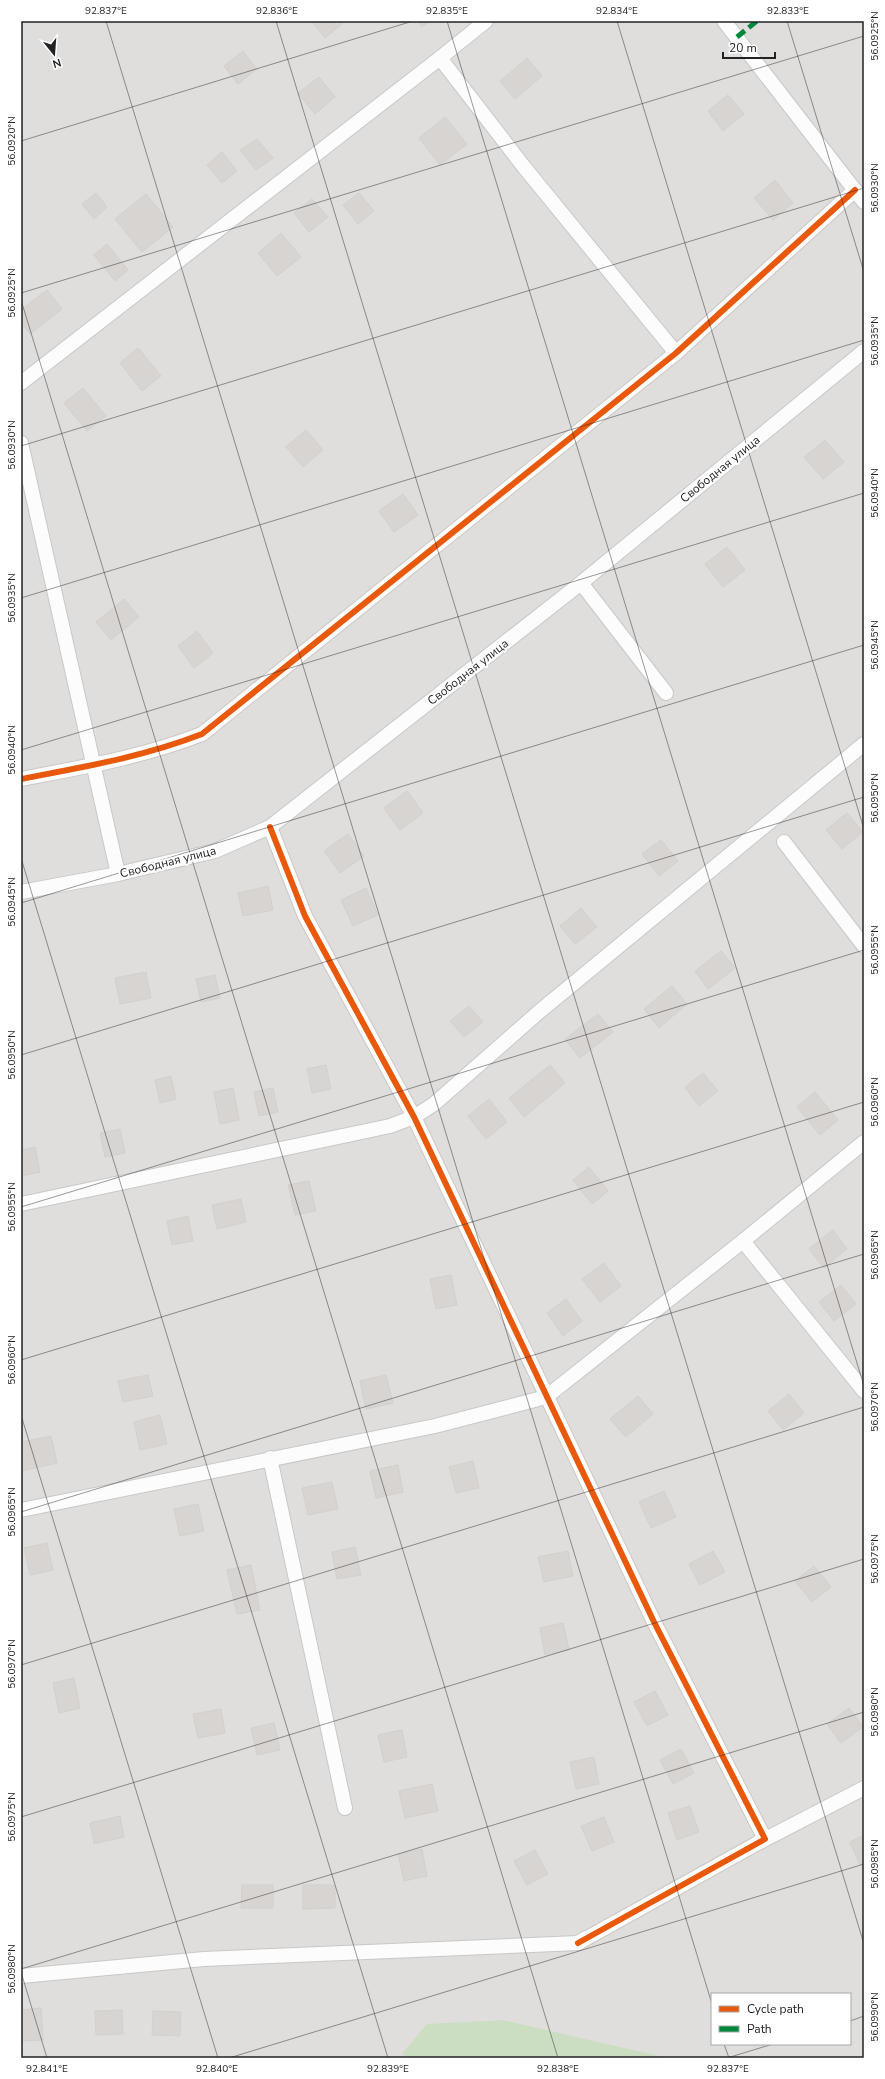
<svg xmlns="http://www.w3.org/2000/svg" width="885" height="2079" font-family="'Nunito Sans',sans-serif">
  <rect width="100%" height="100%" fill="#f0eeeb"/>
  <path fill="#dfdedc" fill-rule="evenodd" d="M21 21H864V2058H21ZM712 1994H850V2044H712Z"/>
  <polygon fill="#cbdec1" points="502,2020 668,2058 409,2058 402,2054 427,2024"/>
  <g fill="#d7d4d2" stroke="#d3d0cc">
    <polygon points="312,21 340,21 342,24 325,38"/>
    <polygon points="417,21 430,21 422,27"/>
    <polygon points="243,51 257,69 238,84 224,66"/>
    <polygon points="527,58 542,76 515,99 500,81"/>
    <polygon points="319,77 335,97 315,114 298,93"/>
    <polygon points="728,95 744,114 723,131 708,111"/>
    <polygon points="445,117 467,144 440,165 419,138"/>
    <polygon points="257,139 273,158 256,170 240,150"/>
    <polygon points="222,152 237,171 222,183 207,165"/>
    <polygon points="775,180 793,203 773,220 754,198"/>
    <polygon points="96,193 107,207 94,219 82,204"/>
    <polygon points="359,193 374,211 358,224 343,205"/>
    <polygon points="146,194 173,227 142,252 115,219"/>
    <polygon points="312,199 328,217 309,232 294,213"/>
    <polygon points="281,233 301,257 277,276 258,253"/>
    <polygon points="107,244 128,270 115,281 94,255"/>
    <polygon points="47,290 62,309 30,334 21,323 21,310"/>
    <polygon points="138,348 161,376 142,391 120,363"/>
    <polygon points="83,388 106,416 87,431 64,403"/>
    <polygon points="306,430 323,450 303,467 286,447"/>
    <polygon points="825,440 844,462 823,479 804,457"/>
    <polygon points="403,494 418,515 394,532 379,511"/>
    <polygon points="727,547 745,570 723,587 705,564"/>
    <polygon points="124,599 139,617 111,640 96,622"/>
    <polygon points="197,631 213,653 194,668 178,646"/>
    <polygon points="407,791 423,813 400,830 384,808"/>
    <polygon points="847,813 863,832 842,849 826,830"/>
    <polygon points="348,834 364,856 340,873 324,851"/>
    <polygon points="661,840 678,861 659,876 642,854"/>
    <polygon points="268,886 273,910 243,916 238,893"/>
    <polygon points="366,888 378,915 353,926 341,900"/>
    <polygon points="581,908 597,927 575,944 560,926"/>
    <polygon points="721,951 735,968 708,989 695,971"/>
    <polygon points="146,972 151,998 120,1004 115,978"/>
    <polygon points="215,975 220,998 201,1002 196,979"/>
    <polygon points="672,986 687,1004 659,1028 644,1009"/>
    <polygon points="469,1006 483,1022 464,1037 450,1021"/>
    <polygon points="598,1014 613,1032 580,1058 565,1039"/>
    <polygon points="326,1065 331,1089 312,1093 307,1069"/>
    <polygon points="550,1065 565,1083 524,1117 509,1098"/>
    <polygon points="703,1073 718,1091 699,1106 685,1087"/>
    <polygon points="171,1076 176,1099 160,1103 155,1080"/>
    <polygon points="233,1088 239,1120 220,1124 214,1092"/>
    <polygon points="273,1088 278,1112 259,1116 254,1092"/>
    <polygon points="815,1092 838,1120 820,1135 797,1107"/>
    <polygon points="489,1099 507,1122 486,1139 468,1116"/>
    <polygon points="120,1129 125,1153 105,1157 100,1133"/>
    <polygon points="35,1147 40,1172 21,1176 21,1150"/>
    <polygon points="589,1167 608,1191 592,1204 573,1180"/>
    <polygon points="309,1181 316,1211 295,1215 288,1185"/>
    <polygon points="241,1199 246,1222 217,1229 212,1205"/>
    <polygon points="188,1216 193,1241 172,1245 167,1221"/>
    <polygon points="833,1230 847,1249 824,1268 809,1249"/>
    <polygon points="604,1263 621,1286 600,1302 582,1279"/>
    <polygon points="451,1275 457,1305 436,1309 430,1279"/>
    <polygon points="841,1285 856,1304 834,1321 819,1302"/>
    <polygon points="566,1299 582,1321 563,1336 547,1313"/>
    <polygon points="148,1375 153,1396 123,1402 118,1381"/>
    <polygon points="386,1375 393,1403 366,1409 360,1381"/>
    <polygon points="789,1394 804,1413 783,1430 768,1411"/>
    <polygon points="638,1396 653,1414 626,1437 610,1419"/>
    <polygon points="160,1415 167,1444 140,1450 134,1422"/>
    <polygon points="51,1436 57,1463 21,1471 21,1442"/>
    <polygon points="473,1461 479,1488 456,1493 449,1467"/>
    <polygon points="398,1465 403,1492 376,1498 370,1471"/>
    <polygon points="332,1482 338,1509 308,1515 302,1488"/>
    <polygon points="664,1491 676,1517 651,1528 639,1502"/>
    <polygon points="198,1504 204,1531 180,1536 174,1509"/>
    <polygon points="47,1543 53,1570 30,1575 24,1548"/>
    <polygon points="355,1547 361,1575 337,1579 332,1552"/>
    <polygon points="568,1551 573,1576 544,1582 538,1557"/>
    <polygon points="713,1551 725,1572 700,1585 689,1564"/>
    <polygon points="251,1565 260,1610 237,1614 227,1570"/>
    <polygon points="814,1566 831,1587 812,1602 795,1581"/>
    <polygon points="563,1623 569,1650 545,1655 540,1628"/>
    <polygon points="74,1678 80,1708 59,1713 53,1683"/>
    <polygon points="655,1691 668,1715 647,1726 634,1702"/>
    <polygon points="849,1708 863,1727 841,1743 827,1724"/>
    <polygon points="221,1709 225,1733 198,1738 193,1714"/>
    <polygon points="274,1723 280,1750 257,1755 251,1728"/>
    <polygon points="402,1730 407,1757 384,1762 378,1735"/>
    <polygon points="681,1749 694,1773 673,1784 660,1760"/>
    <polygon points="594,1757 599,1784 576,1789 570,1762"/>
    <polygon points="432,1784 438,1811 405,1818 399,1791"/>
    <polygon points="690,1806 699,1832 677,1840 668,1813"/>
    <polygon points="120,1816 124,1837 94,1844 90,1823"/>
    <polygon points="604,1817 614,1842 592,1851 581,1826"/>
    <polygon points="864,1835 864,1864 860,1865 850,1842"/>
    <polygon points="422,1849 427,1876 404,1881 398,1854"/>
    <polygon points="535,1850 548,1874 527,1885 514,1861"/>
    <polygon points="242,1885 273,1885 273,1908 241,1908"/>
    <polygon points="303,1885 335,1885 335,1908 303,1909"/>
    <polygon points="41,2008 43,2040 21,2041 21,2010"/>
    <polygon points="122,2010 123,2034 96,2035 95,2011"/>
    <polygon points="153,2011 181,2012 180,2036 152,2035"/>
  </g>
  <g fill="none" stroke-linecap="round" stroke-linejoin="round">
    <defs>
      <g id="street">
        <polyline points="724,21 864,202"/>
        <polyline points="440,58 524,167 676,353"/>
        <polyline points="21,383 440,58 486,21"/>
        <polyline points="21,443 118,874"/>
        <polyline points="581,583 666,693"/>
        <path d="M21 779C83 767 143 757 202 734L676 353 855 190"/>
        <polyline points="270,827 305,916 414,1117 654,1622 765,1839 578,1943"/>
        <polyline points="784,842 864,946"/>
        <polyline points="21,892 118,874 215,851 270,827 581,583 864,351"/>
        <polyline points="21,1204 390,1126 414,1117 434,1104 540,1011 864,744"/>
        <polyline points="743,1241 864,1391"/>
        <polyline points="270,1458 345,1808"/>
        <polyline points="21,1510 435,1426 546,1397 743,1241 864,1142"/>
        <polyline points="758,1843 864,1788"/>
        <polyline points="21,1976 204,1959 578,1943 586,1938"/>
      </g>
    </defs>
    <use href="#street" stroke="#c9c8c7" stroke-width="16"/>
    <use href="#street" stroke="#fdfcfc" stroke-width="14"/>
    <polyline stroke="#00873e" stroke-width="5" stroke-dasharray="10 5" stroke-linecap="butt" points="737,37 757,21"/>
    <defs>
      <g id="cycleway">
        <path d="M21 779C83 767 143 757 202 734L676 353 855 190"/>
        <polyline points="270,827 305,916 414,1117 654,1622 765,1839 578,1943"/>
      </g>
    </defs>
    <use href="#cycleway" stroke="#fff" stroke-width="8"/>
    <use href="#cycleway" stroke="#e8590c" stroke-width="6"/>
  </g>
  <path fill="none" stroke="#222" stroke-width="1" stroke-opacity="0.45" d="M106 21 712 2004M276 21 864 1944M447 21 864 1386M617 21 864 829M787 21 864 272M21 141 413 21M21 293 864 36M21 300 558 2058M21 446 864 188M21 598 864 340M21 750 864 493M21 858 388 2058M21 903 864 645M21 1055 864 797M21 1207 864 950M21 1360 864 1102M21 1415 218 2058M21 1512 864 1254M21 1665 864 1407M21 1817 864 1559M21 1969 864 1712M21 1972 47 2058M850 2021 864 2016M724 2044 729 2058M229 2058 864 1864M727 2058 773 2044"/>
  <g text-anchor="middle" dominant-baseline="central" stroke-width="4" stroke-linejoin="round" paint-order="stroke">
    <g font-size="12" fill="#222" stroke="#fff">
      <text transform="translate(720 469) rotate(-39)">Свободная улица</text>
      <text transform="translate(468 672) rotate(-38)">Свободная улица</text>
      <text transform="translate(168 862) rotate(-14)">Свободная улица</text>
    </g>
  </g>
  <rect width="885" height="2079" fill="none" stroke="#ffffff" stroke-width="44"/>
  <rect x="711" y="1993" width="140" height="52" fill="#ffffff" stroke="#a7a7a7"/>
  <rect x="719" y="2006" width="20" height="6" fill="#e8590c" stroke="#a7a7a7"/>
  <text x="747" y="2013" font-size="12" fill="#222222">Cycle path</text>
  <rect x="719" y="2026" width="20" height="6" fill="#00873e" stroke="#a7a7a7"/>
  <text x="747" y="2033" font-size="12" fill="#222222">Path</text>
  <g transform="translate(54 54) rotate(163)" stroke="#ffffff" stroke-width="3" paint-order="stroke">
  <path d="M0-3L7 15L0 10L-7 15Z" fill="#222222"/>
  <text y="-6" font-size="11" font-weight="bold" text-anchor="middle" fill="#222222">N</text>
  </g>
  <path d="M723 52v6h52v-6" fill="none" stroke="#222222" stroke-width="2"/>
  <text x="729" y="52" font-size="12" fill="#222222" stroke="#ffffff" stroke-width="3" paint-order="stroke">20 m</text>
  <rect x="22" y="22" width="841" height="2035" fill="none" stroke="#222" stroke-width="1.5"/>
  <g font-size="10" text-anchor="middle" fill="#222">
    <text x="106" y="14">92.837°E</text>
    <text x="277" y="14">92.836°E</text>
    <text x="447" y="14">92.835°E</text>
    <text x="617" y="14">92.834°E</text>
    <text x="788" y="14">92.833°E</text>
    <text transform="translate(874 36) rotate(-90)" y="4">56.0925°N</text>
    <text transform="translate(11 141) rotate(-90)" y="4">56.0920°N</text>
    <text transform="translate(874 188) rotate(-90)" y="4">56.0930°N</text>
    <text transform="translate(11 293) rotate(-90)" y="4">56.0925°N</text>
    <text transform="translate(874 341) rotate(-90)" y="4">56.0935°N</text>
    <text transform="translate(11 445) rotate(-90)" y="4">56.0930°N</text>
    <text transform="translate(874 493) rotate(-90)" y="4">56.0940°N</text>
    <text transform="translate(11 598) rotate(-90)" y="4">56.0935°N</text>
    <text transform="translate(874 645) rotate(-90)" y="4">56.0945°N</text>
    <text transform="translate(11 750) rotate(-90)" y="4">56.0940°N</text>
    <text transform="translate(874 798) rotate(-90)" y="4">56.0950°N</text>
    <text transform="translate(11 902) rotate(-90)" y="4">56.0945°N</text>
    <text transform="translate(874 950) rotate(-90)" y="4">56.0955°N</text>
    <text transform="translate(11 1055) rotate(-90)" y="4">56.0950°N</text>
    <text transform="translate(874 1102) rotate(-90)" y="4">56.0960°N</text>
    <text transform="translate(11 1207) rotate(-90)" y="4">56.0955°N</text>
    <text transform="translate(874 1255) rotate(-90)" y="4">56.0965°N</text>
    <text transform="translate(11 1360) rotate(-90)" y="4">56.0960°N</text>
    <text transform="translate(874 1407) rotate(-90)" y="4">56.0970°N</text>
    <text transform="translate(11 1512) rotate(-90)" y="4">56.0965°N</text>
    <text transform="translate(874 1559) rotate(-90)" y="4">56.0975°N</text>
    <text transform="translate(11 1664) rotate(-90)" y="4">56.0970°N</text>
    <text transform="translate(874 1712) rotate(-90)" y="4">56.0980°N</text>
    <text transform="translate(11 1817) rotate(-90)" y="4">56.0975°N</text>
    <text transform="translate(874 1864) rotate(-90)" y="4">56.0985°N</text>
    <text transform="translate(11 1969) rotate(-90)" y="4">56.0980°N</text>
    <text transform="translate(874 2017) rotate(-90)" y="4">56.0990°N</text>
    <text x="47" y="2072">92.841°E</text>
    <text x="217" y="2072">92.840°E</text>
    <text x="388" y="2072">92.839°E</text>
    <text x="558" y="2072">92.838°E</text>
    <text x="728" y="2072">92.837°E</text>
  </g>
</svg>
